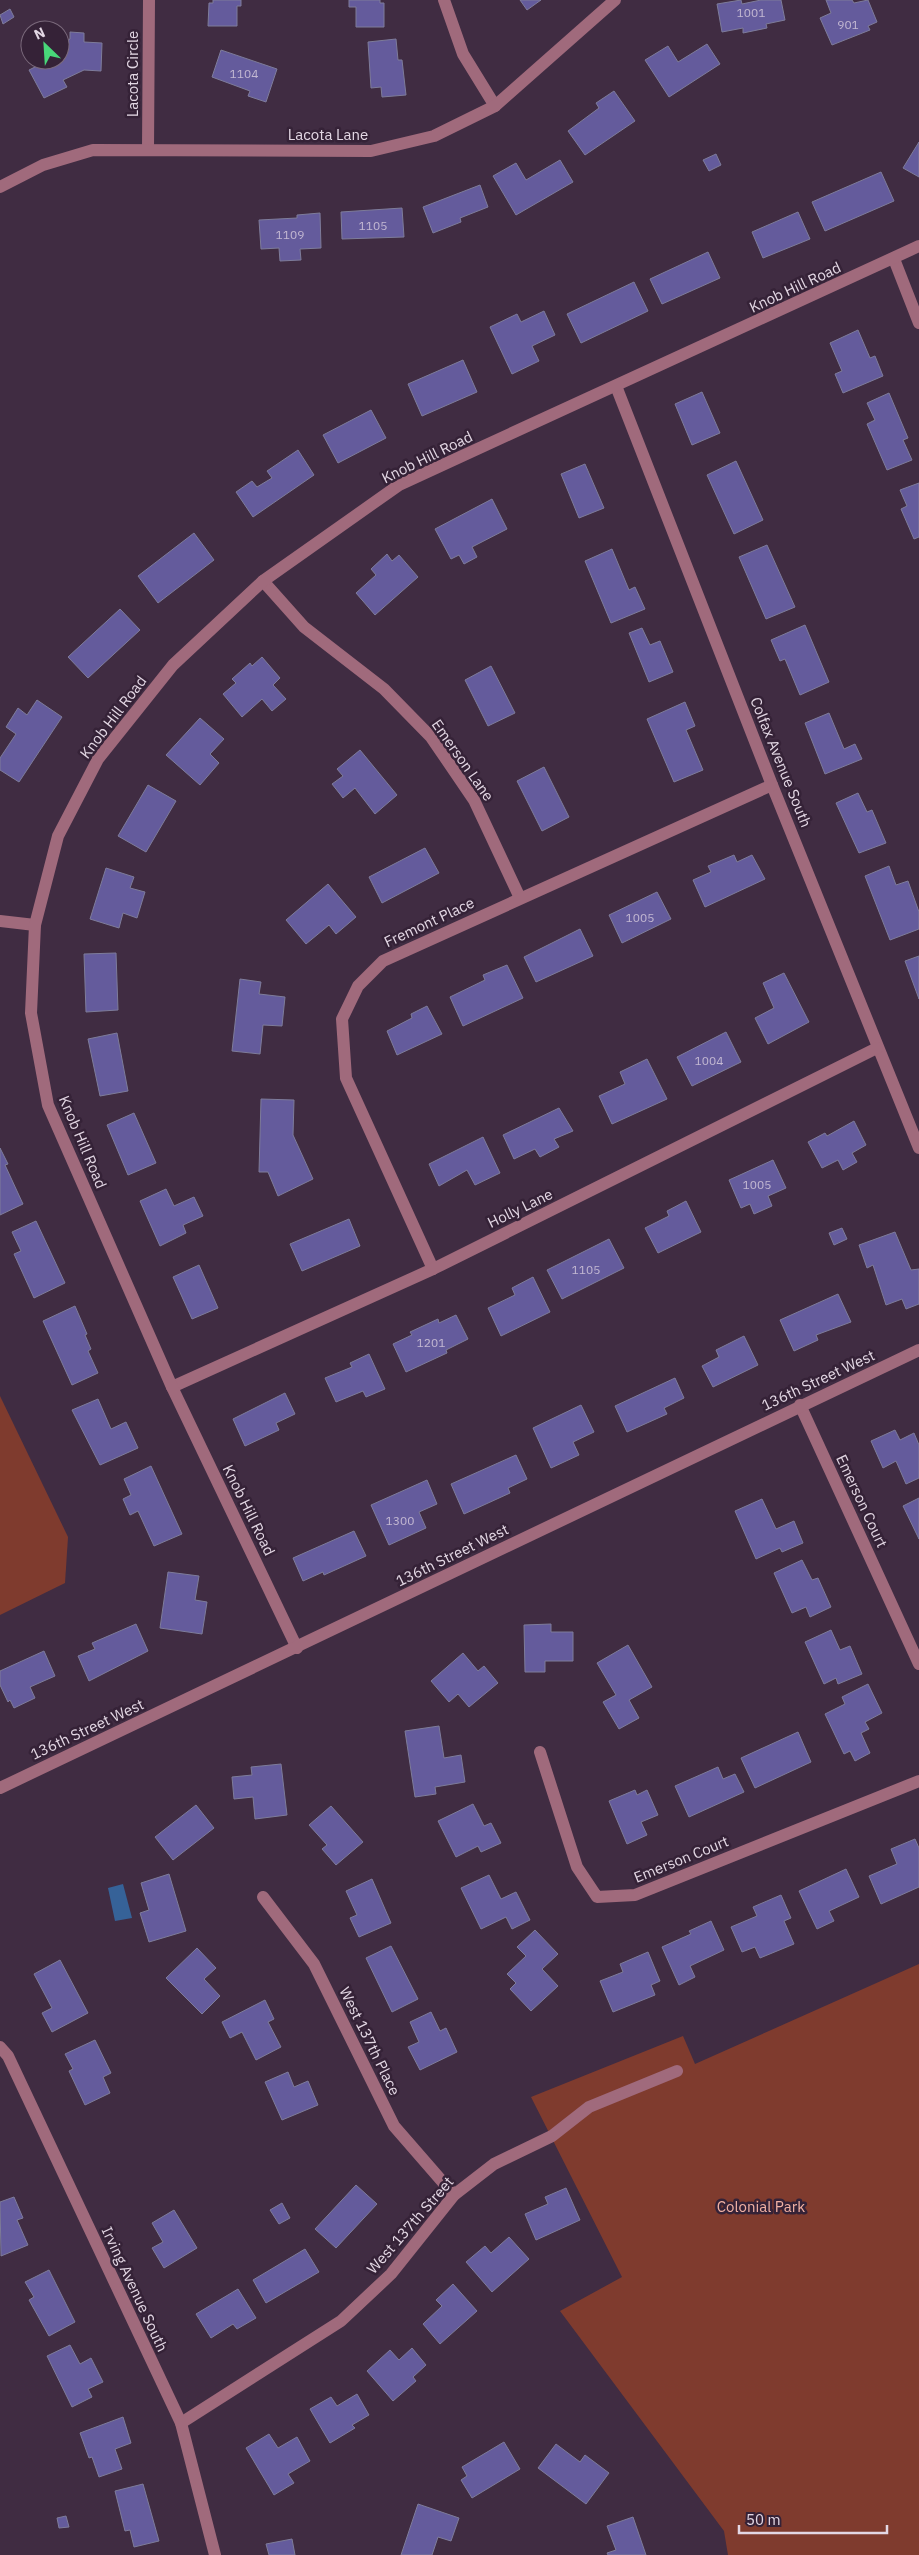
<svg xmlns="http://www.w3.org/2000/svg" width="919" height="2555" font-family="'IBM Plex Sans',sans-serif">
  <rect width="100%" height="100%" fill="#402c42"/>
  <g fill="#7f3b2e">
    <polygon points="0,1396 68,1537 65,1583 0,1615"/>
    <polygon points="919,1964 919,2555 728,2555 724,2531 560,2311 622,2277 531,2097 683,2036 695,2064"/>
  </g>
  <polygon fill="#366298" points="123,1884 132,1918 115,1921 108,1888"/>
  <g fill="#645b9c" stroke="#7e7c9a">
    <polygon points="213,0 241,0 241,6 237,6 237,26 208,26 209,3 213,3"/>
    <polygon points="349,0 380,0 380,3 384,3 384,27 356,27 356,7 349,7"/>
    <polygon points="520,0 541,0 527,10"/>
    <polygon points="741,0 742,4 761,0 781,0 785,20 766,24 767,28 743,33 743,28 722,32 717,4"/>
    <polygon points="826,0 852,0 854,3 868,0 877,22 868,26 870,30 832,45 820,18 831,13"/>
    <polygon points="10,9 14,17 3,24 0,15"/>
    <polygon points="70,32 84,33 84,42 102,43 101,71 84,70 63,80 67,87 44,98 29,70 49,60 60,60 60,44 70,39"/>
    <polygon points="396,39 398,60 402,60 406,95 382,97 381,87 371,88 368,42"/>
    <polygon points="707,44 720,64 669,97 645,60 668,46 678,62"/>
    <polygon points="221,50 277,69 266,102 248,96 250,91 212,77"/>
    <polygon points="614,91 635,121 585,155 568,131 599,108 596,103"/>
    <polygon points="919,142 919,177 903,168"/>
    <polygon points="716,154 721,165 709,171 703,160"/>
    <polygon points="560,160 573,182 516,215 493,176 516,163 526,180"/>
    <polygon points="881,172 894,201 825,231 812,202"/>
    <polygon points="480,185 488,207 460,218 461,222 433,233 423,207"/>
    <polygon points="402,208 404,237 342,239 341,212"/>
    <polygon points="798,212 810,239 763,258 752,232"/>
    <polygon points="320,213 321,248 300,249 301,260 280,261 279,248 261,249 259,220 297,218 297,215"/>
    <polygon points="708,252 720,278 662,304 650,279"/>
    <polygon points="634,282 648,311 581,343 567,314"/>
    <polygon points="544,311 555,335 532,346 539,361 512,374 490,327 517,314 521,322"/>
    <polygon points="858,330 870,358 875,356 883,376 843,393 835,374 842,371 830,343"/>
    <polygon points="463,360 477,392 422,416 408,384"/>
    <polygon points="702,392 720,433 692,445 675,404"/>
    <polygon points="889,393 908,438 903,440 912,460 887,470 867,424 875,420 867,403"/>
    <polygon points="371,410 386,438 338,463 323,435"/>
    <polygon points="298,450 314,475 253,517 236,492 252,481 257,487 272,478 267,471"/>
    <polygon points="736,461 763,520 734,534 707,475"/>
    <polygon points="585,464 604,508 579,518 561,474"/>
    <polygon points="919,483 919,537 914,539 901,509 907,506 900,490"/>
    <polygon points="492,499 507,529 472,547 477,557 464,564 459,555 451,559 435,529"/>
    <polygon points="194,533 214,560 158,603 138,576"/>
    <polygon points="767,545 795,607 766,619 739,557"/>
    <polygon points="612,549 629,590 635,587 645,609 611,623 585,561"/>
    <polygon points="387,554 392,561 399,555 418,577 375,615 356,593 376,575 371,569"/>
    <polygon points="120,609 140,630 88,678 68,657"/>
    <polygon points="805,625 829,682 800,695 785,659 780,661 771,640"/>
    <polygon points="642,628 650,645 660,641 673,672 649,682 629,633"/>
    <polygon points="262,657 280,678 273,685 286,699 272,711 262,699 242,717 223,694 236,683 232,679 250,663 252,666"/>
    <polygon points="491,666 515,713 488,726 465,680"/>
    <polygon points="37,700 62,717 19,782 0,770 0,758 16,734 6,727 18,708 27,715"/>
    <polygon points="685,702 695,726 686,730 703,770 674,782 647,719"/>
    <polygon points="829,713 844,749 855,744 862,759 825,774 805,723"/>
    <polygon points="200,718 224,739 210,754 219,763 200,785 166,755"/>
    <polygon points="360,750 397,795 375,814 355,788 343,798 332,784 343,776 337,769"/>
    <polygon points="544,767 569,817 542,831 517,781"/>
    <polygon points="148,785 176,801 146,852 118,836"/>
    <polygon points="858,793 867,812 872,810 886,843 859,853 836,803"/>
    <polygon points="425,848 439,873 382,903 369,877"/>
    <polygon points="734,855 737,862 752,855 765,879 705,907 693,880 711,872 708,866"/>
    <polygon points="889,866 896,885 908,881 919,912 919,929 890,940 865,876"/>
    <polygon points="106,868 134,877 130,888 145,892 137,918 123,913 119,928 90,919"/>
    <polygon points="328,884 356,917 336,934 329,925 306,944 286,920"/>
    <polygon points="657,892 671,919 622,943 609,915"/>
    <polygon points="580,929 593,956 536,982 524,957"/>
    <polygon points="116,953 118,1010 86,1012 84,954"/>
    <polygon points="919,956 919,999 905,961"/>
    <polygon points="507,965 523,998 463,1026 450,997 485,980 483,975"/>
    <polygon points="784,973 809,1022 768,1044 755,1018 774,1008 763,983"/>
    <polygon points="240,979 261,982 259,994 285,997 282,1026 263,1025 260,1054 232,1051"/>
    <polygon points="427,1006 442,1034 397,1055 387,1031 412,1018 411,1014"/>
    <polygon points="726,1032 741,1062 692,1086 677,1057"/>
    <polygon points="117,1033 128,1091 100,1096 88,1039"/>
    <polygon points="647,1059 667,1099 612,1124 599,1096 625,1084 620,1072"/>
    <polygon points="261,1099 294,1100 293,1135 313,1179 278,1196 268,1172 259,1172"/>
    <polygon points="559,1108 573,1131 554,1139 559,1147 540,1157 535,1149 514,1159 503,1135"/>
    <polygon points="134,1113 156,1163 128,1175 107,1125"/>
    <polygon points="854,1121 866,1145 852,1153 857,1162 843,1170 838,1160 822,1168 808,1142 825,1133 827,1136"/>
    <polygon points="483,1137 500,1173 475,1185 467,1170 439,1186 429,1164"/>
    <polygon points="0,1148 8,1164 5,1165 23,1204 0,1215"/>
    <polygon points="773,1160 786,1188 768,1196 772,1206 754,1214 750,1204 741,1208 729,1180"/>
    <polygon points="166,1189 174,1206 194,1197 203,1216 183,1225 186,1233 160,1246 140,1201"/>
    <polygon points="686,1201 701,1232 658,1253 645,1228 669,1216 667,1211"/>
    <polygon points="349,1219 360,1246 302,1271 290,1244"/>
    <polygon points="36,1221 65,1283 34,1298 14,1254 21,1251 12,1232"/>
    <polygon points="842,1228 847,1239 834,1245 829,1233"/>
    <polygon points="895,1232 911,1270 919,1269 919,1304 906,1309 902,1299 886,1305 873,1265 867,1268 859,1245"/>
    <polygon points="609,1239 624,1268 562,1299 547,1270"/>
    <polygon points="199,1265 218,1308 192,1319 173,1277"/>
    <polygon points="533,1277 550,1312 501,1336 488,1308 515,1295 512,1288"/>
    <polygon points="838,1294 851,1322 816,1335 818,1340 794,1351 780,1320"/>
    <polygon points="75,1306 87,1334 85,1335 91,1349 88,1351 98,1373 72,1385 43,1321"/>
    <polygon points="456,1315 468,1339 446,1350 447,1353 406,1372 393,1344 412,1335 410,1332 438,1319 439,1323"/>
    <polygon points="744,1336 758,1365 713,1387 702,1366 719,1357 716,1350"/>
    <polygon points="369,1354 385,1389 366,1397 363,1391 336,1402 325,1378 352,1367 350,1363"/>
    <polygon points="675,1378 684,1398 664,1408 667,1414 627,1432 615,1406"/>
    <polygon points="285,1393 295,1414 276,1423 279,1430 245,1446 233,1419"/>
    <polygon points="98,1399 111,1429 126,1422 138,1448 100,1465 72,1410"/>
    <polygon points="581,1405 594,1432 573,1442 579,1455 551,1468 533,1428"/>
    <polygon points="895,1430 900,1440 914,1433 919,1445 919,1478 906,1484 896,1461 883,1468 871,1441"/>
    <polygon points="516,1455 527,1479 508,1488 510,1493 464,1514 451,1484"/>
    <polygon points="151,1466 182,1534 154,1546 138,1511 130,1515 123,1499 131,1495 124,1479"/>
    <polygon points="427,1480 437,1504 419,1512 426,1528 389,1545 371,1505"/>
    <polygon points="919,1498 919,1539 903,1506"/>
    <polygon points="762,1499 776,1529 794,1521 803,1543 782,1552 780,1548 756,1559 735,1511"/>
    <polygon points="354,1531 366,1556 324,1575 323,1572 303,1581 293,1558"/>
    <polygon points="802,1560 812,1580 818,1578 831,1607 810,1617 806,1607 792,1613 774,1573"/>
    <polygon points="168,1572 199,1576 195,1600 207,1602 202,1634 160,1628"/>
    <polygon points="136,1624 148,1651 89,1681 78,1656 95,1649 92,1643"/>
    <polygon points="551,1624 551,1632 573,1632 573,1661 545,1661 545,1672 525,1672 524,1625"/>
    <polygon points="831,1630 840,1650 850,1646 862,1674 838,1684 836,1678 824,1684 805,1642"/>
    <polygon points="628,1645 652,1687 629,1700 639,1718 619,1729 603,1702 616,1695 597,1663"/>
    <polygon points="44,1651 55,1676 30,1687 35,1698 14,1708 10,1700 8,1702 0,1685 0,1671"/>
    <polygon points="463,1653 478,1671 484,1666 498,1683 469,1707 458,1694 449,1702 431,1681"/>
    <polygon points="868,1684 882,1713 865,1722 869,1729 861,1733 870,1753 855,1761 850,1751 844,1754 825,1714 845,1704 842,1697"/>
    <polygon points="439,1726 444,1758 461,1755 465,1782 435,1787 436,1794 415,1797 405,1731"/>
    <polygon points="798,1732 811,1762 755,1788 741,1758"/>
    <polygon points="281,1764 287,1815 255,1819 253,1797 234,1799 232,1777 252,1775 251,1767"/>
    <polygon points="718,1767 723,1779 735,1774 744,1792 689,1817 675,1786"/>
    <polygon points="635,1790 637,1795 647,1790 658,1815 641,1822 647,1835 627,1844 609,1801"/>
    <polygon points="473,1804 484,1826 491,1823 501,1843 481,1852 478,1846 456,1857 438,1821"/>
    <polygon points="196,1805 214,1828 173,1860 155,1837"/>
    <polygon points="331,1806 363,1842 336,1865 322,1849 327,1845 309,1825"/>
    <polygon points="915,1839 919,1848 919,1887 881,1904 869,1876 897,1864 891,1849"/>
    <polygon points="846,1869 859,1897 829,1911 834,1921 817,1929 799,1891"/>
    <polygon points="169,1874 186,1931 149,1942 140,1913 149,1910 141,1883"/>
    <polygon points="489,1875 501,1899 516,1892 530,1920 512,1929 506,1917 481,1929 461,1888"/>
    <polygon points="372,1879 391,1923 359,1937 350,1918 357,1915 346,1891"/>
    <polygon points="781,1895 791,1918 784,1921 794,1944 760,1958 755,1947 742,1952 731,1927 757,1916 753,1907"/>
    <polygon points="711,1921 724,1950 690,1966 695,1977 679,1985 662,1947 691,1934 689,1931"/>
    <polygon points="535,1930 558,1954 542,1969 558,1986 531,2011 510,1989 516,1983 507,1974 526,1956 517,1947"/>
    <polygon points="391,1946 418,1999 392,2012 366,1958"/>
    <polygon points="197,1948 216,1968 204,1979 220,1996 202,2014 166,1978"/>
    <polygon points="648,1952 660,1981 651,1985 655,1995 613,2012 600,1981 623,1972 620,1964"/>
    <polygon points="60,1960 88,2013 52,2032 42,2013 52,2008 34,1974"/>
    <polygon points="265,2000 274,2019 268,2022 281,2047 256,2060 242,2032 230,2038 222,2022"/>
    <polygon points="431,2012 440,2031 446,2028 457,2052 420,2070 408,2047 419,2042 410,2022"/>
    <polygon points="95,2040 111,2073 103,2077 110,2093 85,2105 69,2071 73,2069 65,2054"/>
    <polygon points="288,2072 294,2087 308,2081 318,2105 282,2120 265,2082"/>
    <polygon points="356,2185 377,2204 336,2248 315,2229"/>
    <polygon points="566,2188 580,2220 536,2240 525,2214 548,2204 545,2197"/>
    <polygon points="14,2197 23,2218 17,2220 28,2245 1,2256 0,2202"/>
    <polygon points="282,2203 290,2218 279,2224 270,2210"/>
    <polygon points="174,2210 197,2248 164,2268 152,2248 163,2242 152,2223"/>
    <polygon points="509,2237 529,2259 492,2292 466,2262 485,2246 491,2253"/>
    <polygon points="305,2249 319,2272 266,2303 253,2280"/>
    <polygon points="49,2270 75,2322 49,2336 29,2300 34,2297 25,2282"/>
    <polygon points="453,2284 477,2311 440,2344 423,2324 442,2306 436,2300"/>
    <polygon points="238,2289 256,2318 237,2329 233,2324 211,2338 196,2314"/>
    <polygon points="70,2345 80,2364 91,2358 103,2382 88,2389 92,2397 72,2407 47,2356"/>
    <polygon points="412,2348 426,2365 413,2377 416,2381 393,2401 367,2371 390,2350 399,2360"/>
    <polygon points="357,2394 369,2415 352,2425 355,2428 330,2443 310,2409 331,2397 337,2406"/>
    <polygon points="123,2417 131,2443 115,2449 122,2469 99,2477 92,2457 89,2458 80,2433"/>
    <polygon points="269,2434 278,2448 297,2437 310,2461 288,2474 294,2483 274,2495 246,2448"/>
    <polygon points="504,2442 520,2469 472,2498 461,2480 467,2476 462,2467"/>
    <polygon points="556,2444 580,2462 585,2455 609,2473 586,2504 538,2468"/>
    <polygon points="143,2484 159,2541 134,2547 130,2530 125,2531 115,2491"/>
    <polygon points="418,2504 459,2518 451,2541 438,2537 432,2555 401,2555"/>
    <polygon points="66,2516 69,2527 59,2528 57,2518"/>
    <polygon points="633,2517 646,2555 608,2555 607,2553 616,2550 607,2526"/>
    <polygon points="292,2539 295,2555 269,2555 266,2544"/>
  </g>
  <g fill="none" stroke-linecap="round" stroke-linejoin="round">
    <g stroke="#a06a7c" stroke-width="12">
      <polyline points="444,0 463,54 495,106"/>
      <polyline points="148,149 149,0"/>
      <polyline points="0,187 43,165 93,150 371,151 434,136 495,106 615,0"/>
      <polyline points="894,259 919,323"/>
      <polyline points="616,386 772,785 919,1148"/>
      <polyline points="263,581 304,627 384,689 431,737 474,800 520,898"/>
      <polyline points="0,921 35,925"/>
      <polyline points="433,1269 346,1078 342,1019 358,986 383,961 772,785"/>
      <polyline points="172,1387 433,1269 877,1048"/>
      <polyline points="800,1405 919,1664"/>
      <polyline points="297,1648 172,1387 48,1105 31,1013 35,925 58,836 98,759 173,665 263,581 399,485 919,246"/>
      <polyline points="540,1752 577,1867 597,1897 635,1895 919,1781"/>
      <polyline points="0,1788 919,1350"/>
      <polyline points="263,1897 314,1964 394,2126 454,2195"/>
      <polyline points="0,2047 8,2056 181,2423 215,2555"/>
      <polyline points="181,2423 341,2321 391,2274 454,2195 494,2164 552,2136 589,2107 677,2071"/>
    </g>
  </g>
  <g text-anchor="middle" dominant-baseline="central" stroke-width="5" stroke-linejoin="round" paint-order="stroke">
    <g font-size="12" fill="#c3b8d2">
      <text x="751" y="12">1001</text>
      <text x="848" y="24">901</text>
      <text x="244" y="73">1104</text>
      <text x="373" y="225">1105</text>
      <text x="290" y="234">1109</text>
      <text x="640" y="917">1005</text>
      <text x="709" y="1060">1004</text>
      <text x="757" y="1184">1005</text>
      <text x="586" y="1269">1105</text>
      <text x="431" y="1342">1201</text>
      <text x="400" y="1520">1300</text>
    </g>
    <g font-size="15" fill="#e3d7e4" stroke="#352237">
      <text transform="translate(132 74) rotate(-90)">Lacota Circle</text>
      <text x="328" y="134">Lacota Lane</text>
      <text transform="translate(795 287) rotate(-25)">Knob Hill Road</text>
      <text transform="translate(427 457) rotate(-26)">Knob Hill Road</text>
      <text transform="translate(113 717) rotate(-53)">Knob Hill Road</text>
      <text transform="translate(463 760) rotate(55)">Emerson Lane</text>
      <text transform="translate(781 762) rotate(68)">Colfax Avenue South</text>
      <text transform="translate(429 922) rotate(-25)">Fremont Place</text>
      <text transform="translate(83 1142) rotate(67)">Knob Hill Road</text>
      <text transform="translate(520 1208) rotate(-26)">Holly Lane</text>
      <text transform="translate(818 1380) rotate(-25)">136th Street West</text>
      <text transform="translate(862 1501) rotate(65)">Emerson Court</text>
      <text transform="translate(249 1510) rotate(64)">Knob Hill Road</text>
      <text transform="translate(452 1555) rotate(-26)">136th Street West</text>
      <text transform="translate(87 1729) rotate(-25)">136th Street West</text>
      <text transform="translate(681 1859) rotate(-22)">Emerson Court</text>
      <text transform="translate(370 2041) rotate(64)">West 137th Place</text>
      <text transform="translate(410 2225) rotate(-49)">West 137th Street</text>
      <text transform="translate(135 2289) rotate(65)">Irving Avenue South</text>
    </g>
    <g font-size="15" fill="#f2b2a4" stroke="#352237">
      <text x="761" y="2206">Colonial Park</text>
    </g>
  </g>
  <g transform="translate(45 45) rotate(335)"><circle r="24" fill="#352237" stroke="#7b6a7c"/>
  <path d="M0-4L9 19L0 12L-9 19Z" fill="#48d779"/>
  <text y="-8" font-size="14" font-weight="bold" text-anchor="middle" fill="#e3d7e4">N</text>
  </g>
  <path d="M739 2525v8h148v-8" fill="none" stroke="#e3d7e4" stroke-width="2.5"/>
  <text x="746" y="2525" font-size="15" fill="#e3d7e4" stroke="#352237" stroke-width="4" paint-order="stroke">50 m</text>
</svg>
